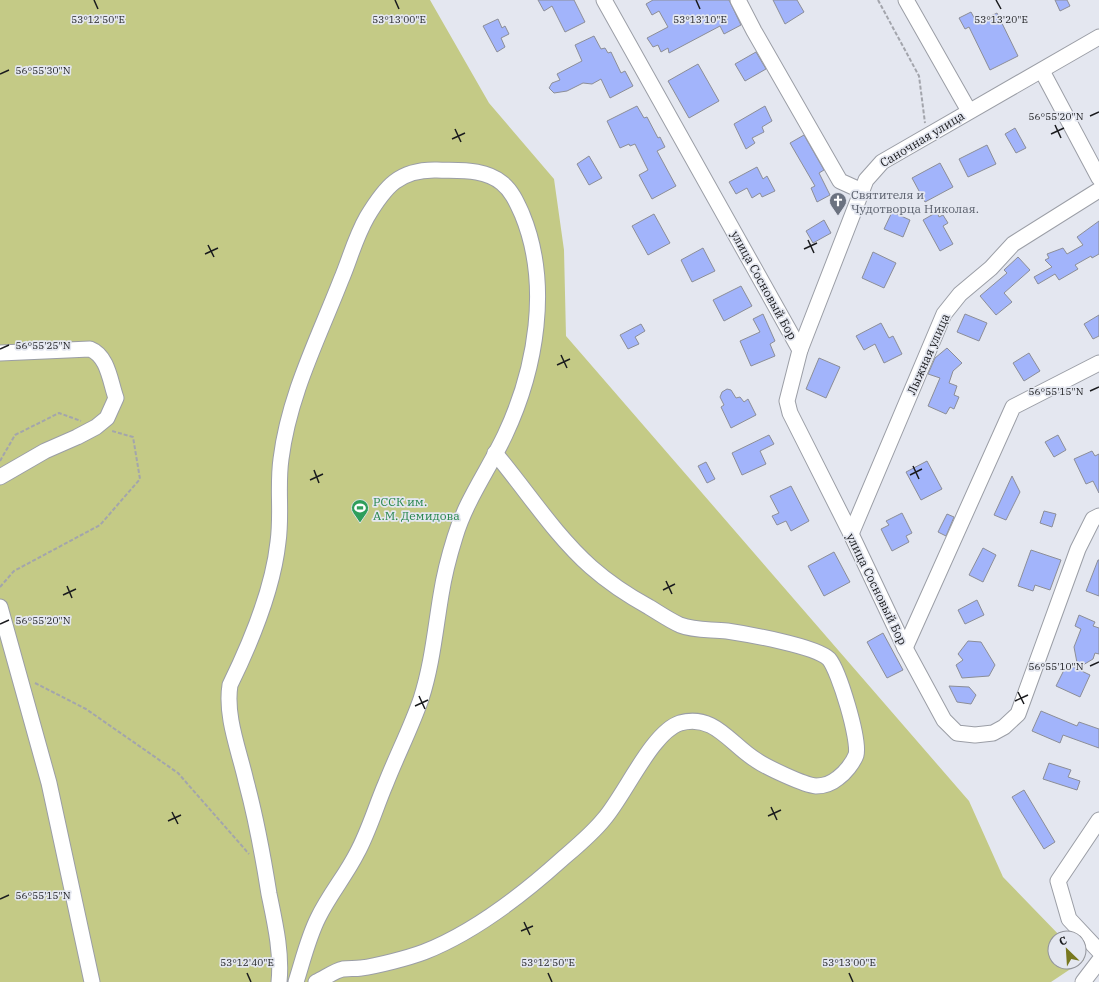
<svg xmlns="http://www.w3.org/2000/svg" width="1099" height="982" font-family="'IBM Plex Serif',serif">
  <rect width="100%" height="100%" fill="#e4e7f0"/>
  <polygon fill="#c4ca86" points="0,0 430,0 489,103 554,179 564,250 566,336 969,801 1003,877 1062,938 1055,938 1055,962 1079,962 1079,956 1084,960 1051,982 0,982"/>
  <g fill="#a2b4fb" stroke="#8c8e97">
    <polygon points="538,0 574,0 585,22 565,32 552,6 544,11"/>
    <polygon points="653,0 729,0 741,25 724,34 720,26 669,53 668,48 661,52 658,45 653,47 647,38 668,27 659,11 652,15 646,4"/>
    <polygon points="773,0 797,0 804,12 785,24"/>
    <polygon points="1055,0 1067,0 1070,6 1060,11"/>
    <polygon points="971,12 977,23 997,13 1018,56 990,70 969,27 965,29 959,18"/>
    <polygon points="498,19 502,28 505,26 509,34 501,38 505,47 497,52 483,26"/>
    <polygon points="594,36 601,49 605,48 608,53 611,52 621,73 625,71 633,86 610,98 601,79 592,84 583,83 567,91 554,93 549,88 552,83 560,80 557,74 582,61 575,45"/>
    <polygon points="756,52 766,69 745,81 735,64"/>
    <polygon points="698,64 719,101 689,118 668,81"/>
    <polygon points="637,106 644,118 647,117 658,138 660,137 665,147 657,151 676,186 652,199 639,175 648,170 635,144 630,146 629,144 620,148 607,121"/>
    <polygon points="765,106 772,121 762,127 764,132 752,138 755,143 746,149 734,124"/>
    <polygon points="1015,128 1026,148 1016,153 1005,134"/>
    <polygon points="804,135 824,170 819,173 830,195 817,202 811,188 815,186 790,143"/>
    <polygon points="987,145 996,164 968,177 959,159"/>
    <polygon points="589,156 602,178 589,185 577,164"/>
    <polygon points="940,163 953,187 925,202 912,178"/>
    <polygon points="757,167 763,179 767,176 775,191 762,197 760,193 752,198 747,188 736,194 729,182"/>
    <polygon points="892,212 910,220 903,237 884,229"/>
    <polygon points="937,212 939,217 943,215 948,223 943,226 953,244 940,251 923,220"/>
    <polygon points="654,214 670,243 648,255 632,226"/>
    <polygon points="824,220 831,233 813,243 806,231"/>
    <polygon points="1099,221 1099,254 1092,258 1091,256 1075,265 1078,269 1059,280 1055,274 1038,284 1034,277 1052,267 1045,260 1049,258 1047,254 1063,248 1067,254 1083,245 1077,237"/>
    <polygon points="703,248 715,271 692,282 681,260"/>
    <polygon points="873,252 896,263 884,288 862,278"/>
    <polygon points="1018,257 1030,270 1004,293 1012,302 996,315 980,296 1007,273 1004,270"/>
    <polygon points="741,286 752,306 724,321 713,300"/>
    <polygon points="763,314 775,341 770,344 775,356 751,366 740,341 760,332 753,319"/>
    <polygon points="965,314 987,323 979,341 957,332"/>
    <polygon points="1099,315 1099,336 1093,339 1084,324"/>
    <polygon points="881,323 889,338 893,336 902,354 884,363 875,344 864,350 856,336"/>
    <polygon points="641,324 645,331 635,337 639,344 628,349 620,335"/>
    <polygon points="947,348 962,363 953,371 949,383 957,386 954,395 959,397 954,409 950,407 946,414 928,406 940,378 928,374 935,358"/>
    <polygon points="1029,353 1040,371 1024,381 1013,363"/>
    <polygon points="819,358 840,367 826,398 806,389"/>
    <polygon points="727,389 731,390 736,398 740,397 744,402 748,399 756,415 731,428 721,407 724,405 720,397 722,392"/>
    <polygon points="769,435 774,444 760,451 766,464 742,475 732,453"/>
    <polygon points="1058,435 1066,450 1054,457 1045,442"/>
    <polygon points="1092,451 1095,456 1099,454 1099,493 1093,481 1086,484 1074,459"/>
    <polygon points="927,461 942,489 921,500 906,472"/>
    <polygon points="706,462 715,479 707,483 698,466"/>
    <polygon points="1012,476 1020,492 1006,520 994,515"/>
    <polygon points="791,486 809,521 791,531 786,521 777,525 772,516 779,513 770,496"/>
    <polygon points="1044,511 1056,514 1052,527 1040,523"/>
    <polygon points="902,513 912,533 906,536 909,542 892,551 881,529 889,525 886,521"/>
    <polygon points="947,514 954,517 946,536 938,532"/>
    <polygon points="983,548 996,555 983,582 969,575"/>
    <polygon points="1031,550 1061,560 1050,590 1035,585 1033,591 1018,586"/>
    <polygon points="834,552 850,582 824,596 808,566"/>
    <polygon points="1098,560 1099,560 1099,596 1086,591"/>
    <polygon points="977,600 984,615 965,624 958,610"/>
    <polygon points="1079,615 1095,622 1093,626 1099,628 1099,654 1095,653 1093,659 1078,668 1074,647 1081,629 1075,626"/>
    <polygon points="883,633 903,670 887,678 867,642"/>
    <polygon points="968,641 981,642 995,665 989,676 962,678 956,665 963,660 958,654"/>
    <polygon points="1067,664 1090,675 1080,697 1056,686"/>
    <polygon points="949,686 969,687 976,695 971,704 957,702"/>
    <polygon points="1041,711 1077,726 1079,722 1099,729 1099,748 1063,735 1060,743 1032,731"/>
    <polygon points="1049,763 1071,770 1068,777 1080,781 1077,790 1043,779"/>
    <polygon points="1024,790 1055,842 1044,849 1012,797"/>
  </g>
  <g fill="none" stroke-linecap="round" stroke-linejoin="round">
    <defs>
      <g id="minor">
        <polyline points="604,0 800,350 787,401 790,413 851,534 905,648 944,720 957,733 975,735 993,733 1004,727 1018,714 1078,549 1093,519 1099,516"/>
        <polyline points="738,0 754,31 840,181 862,191"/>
        <polyline points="906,0 969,111"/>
        <polyline points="1042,71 1099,178"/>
        <polyline points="800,350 866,180 882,162 1099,37"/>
        <path d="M0 353 90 349C108 356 110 381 116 398L107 418 96 427 77 437 45 451 0 477"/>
        <polyline points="851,534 944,314 960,294 991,268 1013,244 1099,190"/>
        <polyline points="0,607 49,783 92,982"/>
        <polyline points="905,648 1013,407 1099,363"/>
        <polyline points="1099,820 1058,881 1069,919 1099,951"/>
        <path d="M279 982C282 953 275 923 269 894 263 856 256 818 246 781 239 750 225 716 230 685 251 642 273 589 278 542 282 514 277 487 281 459 289 395 318 339 341 280 350 259 355 238 367 217 385 187 399 169 437 170 458 171 484 168 502 183 512 191 517 203 522 214 551 284 536 369 505 435 489 469 466 500 455 537 449 556 444 576 441 595 435 631 432 665 421 699 411 728 397 755 386 783 376 806 369 831 357 853 346 875 329 895 318 918 308 938 303 960 296 982"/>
        <path d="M316 982C325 978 334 971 343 969 349 968 355 969 361 968 377 966 408 958 424 952 475 932 521 896 561 860 576 847 592 834 604 819 625 795 652 732 680 723 714 713 731 745 756 760 766 767 804 785 816 786 823 786 832 783 838 778 845 773 853 763 856 755 860 740 839 671 829 659 816 646 747 634 727 631 711 629 695 631 680 625 669 620 659 613 649 607 629 596 608 582 591 567 554 534 527 491 495 453"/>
        <polyline points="1083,982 1099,961"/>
      </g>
    </defs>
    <use href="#minor" stroke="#9b9ea6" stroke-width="17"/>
    <g stroke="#a3a5ac" stroke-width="2" stroke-dasharray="4 2" stroke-linecap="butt">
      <polyline points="878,0 919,76 925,123"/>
      <polyline points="0,461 15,435 59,413 81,421"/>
      <polyline points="0,587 14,571 100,525 140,479 133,437 112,431"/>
      <polyline points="35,683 86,709 178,773 249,854"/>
    </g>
    <use href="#minor" stroke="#fff" stroke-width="15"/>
  </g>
  <path fill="none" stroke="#1a1b1e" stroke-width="1.5" d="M94 0 98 9M395 0 399 9M696 0 700 9M996 0 1001 9M0 74 9 70M1090 116 1099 112M1055 125 1061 138M455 129 461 142M1051 134 1064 128M452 139 465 133M808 240 814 253M208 245 214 257M804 249 817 243M205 254 218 248M0 349 9 345M561 355 567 368M557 365 570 359M1090 391 1099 387M913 466 919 479M314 470 319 483M910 475 922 469M310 480 323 474M666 581 672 594M67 586 72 598M663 590 675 584M63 595 76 589M0 624 9 620M1090 666 1099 662M1018 692 1024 704M419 696 425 709M1015 701 1028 695M415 706 428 700M771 807 777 820M172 812 178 824M768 816 781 810M168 821 181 815M0 899 9 895M524 922 530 935M521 931 533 926M247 973 251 982M548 973 552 982M849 973 853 982"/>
  <defs>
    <symbol id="church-pin" viewBox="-11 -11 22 30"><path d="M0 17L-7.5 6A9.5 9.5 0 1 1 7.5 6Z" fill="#6b7280" stroke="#e4e7f0"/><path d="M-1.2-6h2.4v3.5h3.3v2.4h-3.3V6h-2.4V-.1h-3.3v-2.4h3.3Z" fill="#fff"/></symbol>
    <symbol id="stadium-pin" viewBox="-11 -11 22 30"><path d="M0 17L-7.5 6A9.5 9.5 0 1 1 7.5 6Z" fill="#2e9e5b" stroke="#e4e7f0"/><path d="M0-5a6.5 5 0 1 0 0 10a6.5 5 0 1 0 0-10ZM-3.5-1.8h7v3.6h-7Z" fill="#fff"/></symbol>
  </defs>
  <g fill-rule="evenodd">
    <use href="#church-pin" x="828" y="191" width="20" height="27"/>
    <use href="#stadium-pin" x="350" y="498" width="20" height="27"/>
  </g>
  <g text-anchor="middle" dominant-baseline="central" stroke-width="3.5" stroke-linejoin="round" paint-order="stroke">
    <g font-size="12" fill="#1a1b1e" stroke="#e4e7f0">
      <text transform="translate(922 139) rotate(-31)">Саночная улица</text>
      <text transform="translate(764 285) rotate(61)">улица Сосновый Бор</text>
      <text transform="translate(928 354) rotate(-66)">Лыжная улица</text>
      <text transform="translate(877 589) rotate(64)">улица Сосновый Бор</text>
    </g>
    <g font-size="12" fill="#5b616d" stroke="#e4e7f0" text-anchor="start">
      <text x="851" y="194">Святителя и<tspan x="851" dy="14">Чудотворца Николая.</tspan></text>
    </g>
    <g font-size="12" fill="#27864d" stroke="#e4e7f0" text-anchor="start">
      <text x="373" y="501">РССК им.<tspan x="373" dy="14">А.М. Демидова</tspan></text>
    </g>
  </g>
  <g font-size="10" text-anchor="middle" fill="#1a1b1e" stroke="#e4e7f0" stroke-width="3.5" stroke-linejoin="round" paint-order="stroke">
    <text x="98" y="23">53°12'50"E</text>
    <text x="399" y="23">53°13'00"E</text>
    <text x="1001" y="23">53°13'20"E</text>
    <text x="700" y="23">53°13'10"E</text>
    <text x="43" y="74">56°55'30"N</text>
    <text x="1056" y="120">56°55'20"N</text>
    <text x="43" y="349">56°55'25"N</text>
    <text x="1056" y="395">56°55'15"N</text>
    <text x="43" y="624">56°55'20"N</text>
    <text x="1056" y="670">56°55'10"N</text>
    <text x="43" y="899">56°55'15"N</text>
    <text x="247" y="966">53°12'40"E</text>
    <text x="548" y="966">53°12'50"E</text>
    <text x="849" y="966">53°13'00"E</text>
  </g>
  <g transform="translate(1067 950) rotate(335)"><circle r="19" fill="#e4e7f0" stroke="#93959c"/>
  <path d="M0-3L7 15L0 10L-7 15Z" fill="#78781f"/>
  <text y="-6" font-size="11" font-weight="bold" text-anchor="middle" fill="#1a1b1e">С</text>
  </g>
</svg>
